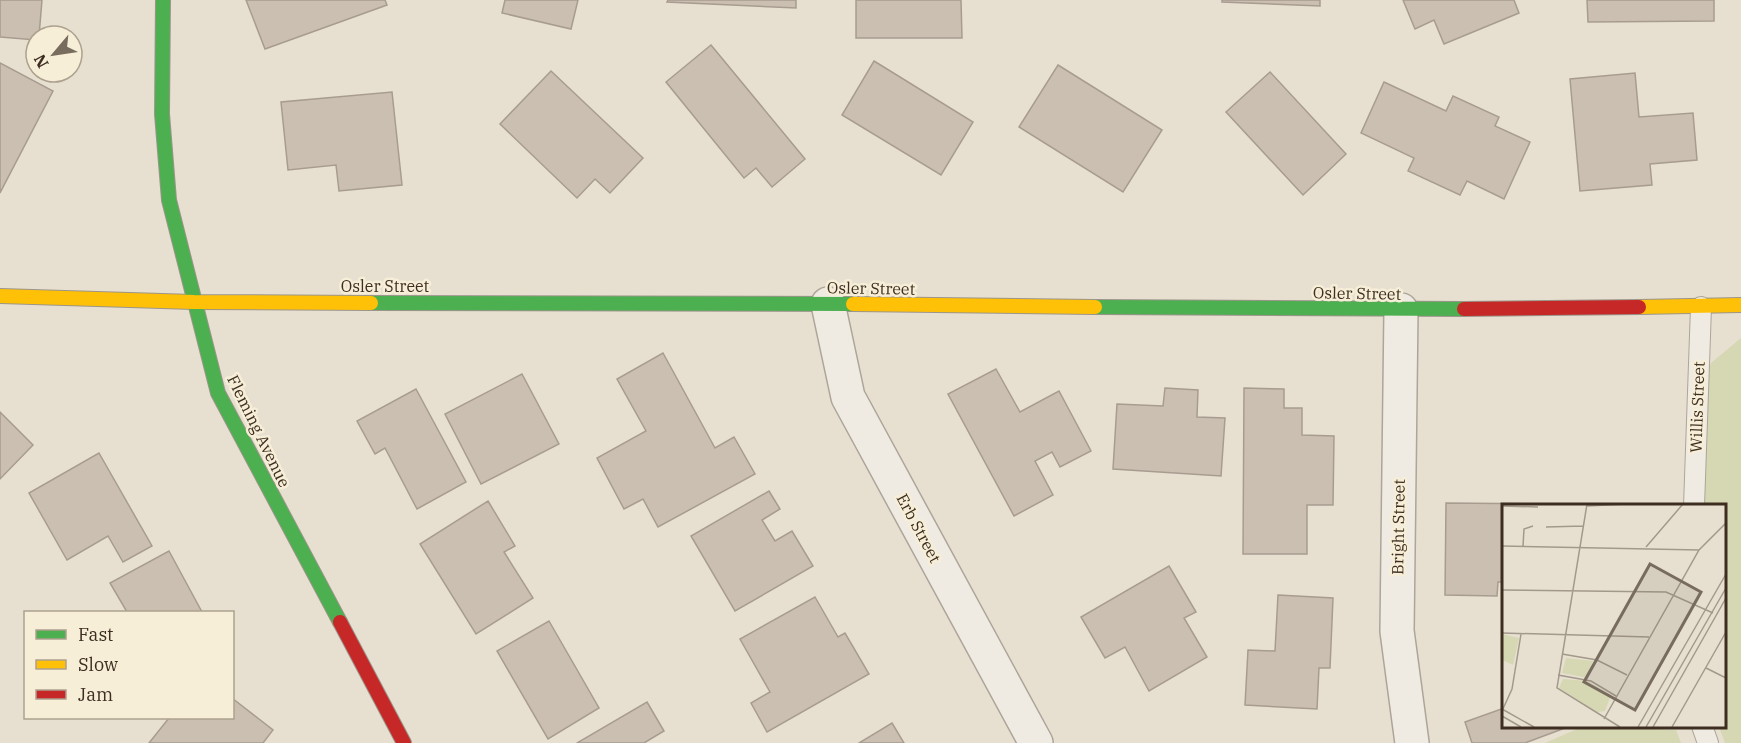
<svg xmlns="http://www.w3.org/2000/svg" width="1741" height="743" font-family="'IBM Plex Serif',serif">
  <rect width="100%" height="100%" fill="#e7e0d1"/>
  <g fill="#d6d7b3">
    <polygon points="1741,338 1741,743 1725,743 1719,727 1724,726 1724,506 1698,506 1697,397 1711,363"/>
    <polygon points="1584,726 1676,730 1681,743 1545,743"/>
  </g>
  <g fill="#cbbfb2" stroke="#a89c90" stroke-width="1.5">
    <polygon points="0,0 42,0 39,36 36,36 36,40 0,37"/>
    <polygon points="246,0 385,0 387,5 265,49"/>
    <polygon points="505,0 578,0 571,29 502,13"/>
    <polygon points="668,0 796,0 796,8 667,2"/>
    <polygon points="856,0 961,0 962,38 856,38"/>
    <polygon points="1222,0 1320,0 1320,6 1222,2"/>
    <polygon points="1403,0 1514,0 1519,13 1444,44 1434,20 1415,29"/>
    <polygon points="1587,0 1714,0 1714,21 1588,22"/>
    <polygon points="711,45 805,159 772,187 756,168 744,178 666,82"/>
    <polygon points="874,61 973,122 941,175 842,115"/>
    <polygon points="0,63 53,91 0,193"/>
    <polygon points="1058,65 1162,130 1123,192 1019,127"/>
    <polygon points="551,71 643,158 610,193 595,179 577,198 500,124"/>
    <polygon points="1270,72 1346,154 1303,195 1226,112"/>
    <polygon points="1635,73 1639,117 1693,113 1697,160 1650,164 1652,185 1580,191 1570,79"/>
    <polygon points="1384,82 1446,111 1453,96 1499,117 1495,126 1530,142 1504,199 1467,181 1460,195 1408,171 1414,158 1361,133"/>
    <polygon points="392,92 402,185 339,191 336,165 288,170 281,102"/>
    <polygon points="663,353 715,448 734,437 755,474 658,527 643,499 624,509 597,458 646,431 617,379"/>
    <polygon points="996,369 1020,412 1059,391 1091,451 1060,467 1052,452 1035,461 1053,495 1014,516 948,394"/>
    <polygon points="522,374 559,444 481,484 445,414"/>
    <polygon points="1165,388 1198,390 1197,417 1225,418 1221,476 1113,469 1117,404 1163,406"/>
    <polygon points="1244,388 1284,389 1284,408 1302,408 1302,435 1334,436 1333,505 1307,505 1307,554 1243,554"/>
    <polygon points="416,389 466,482 417,509 385,448 375,454 357,421"/>
    <polygon points="0,412 33,445 0,479"/>
    <polygon points="99,453 152,546 123,562 108,536 67,560 29,493"/>
    <polygon points="769,491 780,509 762,520 775,541 792,531 813,566 735,611 691,536"/>
    <polygon points="488,501 515,546 504,552 533,598 476,634 420,544"/>
    <polygon points="1446,503 1634,505 1634,506 1504,506 1504,582 1498,582 1497,596 1445,595"/>
    <polygon points="169,551 202,612 127,612 110,583"/>
    <polygon points="1169,566 1196,612 1184,618 1207,657 1149,691 1125,647 1105,658 1081,617"/>
    <polygon points="1278,595 1333,598 1330,668 1319,668 1317,709 1245,705 1248,650 1275,651"/>
    <polygon points="815,597 838,637 845,633 869,674 767,732 751,703 770,692 740,639"/>
    <polygon points="549,621 599,708 548,739 497,651"/>
    <polygon points="232,698 273,730 263,743 149,743 169,718 232,718"/>
    <polygon points="647,702 664,731 644,743 577,743"/>
    <polygon points="1504,708 1504,726 1565,728 1525,743 1472,743 1465,722"/>
    <polygon points="892,723 904,743 859,743"/>
  </g>
  <g fill="none" stroke-linecap="round" stroke-linejoin="round">
    <defs>
      <g id="lane">
        <polyline points="1694,506 1701,307"/>
        <polyline points="1702,726 1708,743"/>
      </g>
      <g id="street">
        <polyline points="828,304 848,397 1036,743"/>
        <polyline points="1401,310 1397,631 1412,743"/>
      </g>
      <g id="fast">
        <polyline points="163,0 162,114 169,200 218,393 340,622"/>
        <polyline points="371,303 853,304"/>
        <polyline points="1095,307 1464,309"/>
      </g>
      <g id="slow">
        <polyline points="0,296 194,302 371,303"/>
        <polyline points="853,304 1095,307"/>
        <polyline points="1639,307 1741,305"/>
      </g>
      <g id="jam">
        <polyline points="1464,309 1639,307"/>
        <polyline points="340,622 404,743"/>
      </g>
    </defs>
    <use href="#lane" stroke="#ada599" stroke-width="22"/>
    <use href="#street" stroke="#ada599" stroke-width="36"/>
    <use href="#fast" stroke="#9c958a" stroke-width="16"/>
    <use href="#slow" stroke="#9c958a" stroke-width="16"/>
    <use href="#jam" stroke="#9c958a" stroke-width="16"/>
    <use href="#lane" stroke="#efebe3" stroke-width="20"/>
    <use href="#street" stroke="#efebe3" stroke-width="33"/>
    <use href="#fast" stroke="#4caf50" stroke-width="14"/>
    <use href="#slow" stroke="#ffc107" stroke-width="14"/>
    <use href="#jam" stroke="#c62828" stroke-width="14"/>
  </g>
  <g text-anchor="middle" dominant-baseline="central" stroke-width="5" stroke-linejoin="round" paint-order="stroke">
    <g font-size="16" fill="#3d2e20" stroke="#f7eed8">
      <text x="385" y="286">Osler Street</text>
      <text transform="translate(871 288) rotate(1)">Osler Street</text>
      <text transform="translate(1357 293) rotate(1)">Osler Street</text>
      <text transform="translate(1697 407) rotate(-88)">Willis Street</text>
      <text transform="translate(259 431) rotate(64)">Fleming Avenue</text>
      <text transform="translate(1398 527) rotate(-89)">Bright Street</text>
      <text transform="translate(919 528) rotate(62)">Erb Street</text>
    </g>
  </g>
  <g transform="translate(1502 504)">
    <rect width="224" height="224" fill="#e7e0d1"/>
    <path d="M0 130 17 134 11 161 0 156ZM64 154 91 157 86 174 60 169ZM61 175 85 177 109 191 103 207 95 208 57 184Z" fill="#d6d7b3"/>
    <path fill="none" stroke="#a3998a" stroke-width="1.5" d="M85 0 55 184 118 223M0 2 36 3M85 2 125 0M44 23 81 22M0 42 197 46M21 42 22 25 31 22M144 43 181 0M0 86 164 88 211 109M0 129 147 133M60 150 95 156 125 171M204 164 224 174M56 171 89 177 114 192M0 205 32 223M0 207 10 185 19 130M0 212 19 223M102 215 197 46 224 19M136 223 224 70M144 223 224 84M151 223 224 94M170 223 224 128"/>
    <path fill="#786c5e" fill-opacity="0.15" stroke="#786c5e" stroke-width="3" d="M148 60 199 88 133 206 82 178Z"/>
    <rect width="224" height="224" fill="none" stroke="#3d2e20" stroke-width="3"/>
  </g>
  <rect x="24" y="611" width="210" height="108" fill="#f7eed8" stroke="#ada18e" stroke-width="1.5"/>
  <rect x="36" y="630" width="30" height="9" fill="#4caf50" stroke="#ada18e" stroke-width="1.5"/>
  <text x="78" y="641" font-size="18" fill="#3d2e20">Fast</text>
  <rect x="36" y="660" width="30" height="9" fill="#ffc107" stroke="#ada18e" stroke-width="1.5"/>
  <text x="78" y="671" font-size="18" fill="#3d2e20">Slow</text>
  <rect x="36" y="690" width="30" height="9" fill="#c62828" stroke="#ada18e" stroke-width="1.5"/>
  <text x="78" y="701" font-size="18" fill="#3d2e20">Jam</text>
  <g transform="translate(54 54) rotate(241)"><circle r="28" fill="#f7eed8" stroke="#ada18e" stroke-width="1.5"/>
  <path d="M0-4.5L10 22L0 15L-10 22Z" fill="#786c5e"/>
  <text y="-9" font-size="16" font-weight="bold" text-anchor="middle" fill="#3d2e20">N</text>
  </g>
</svg>
